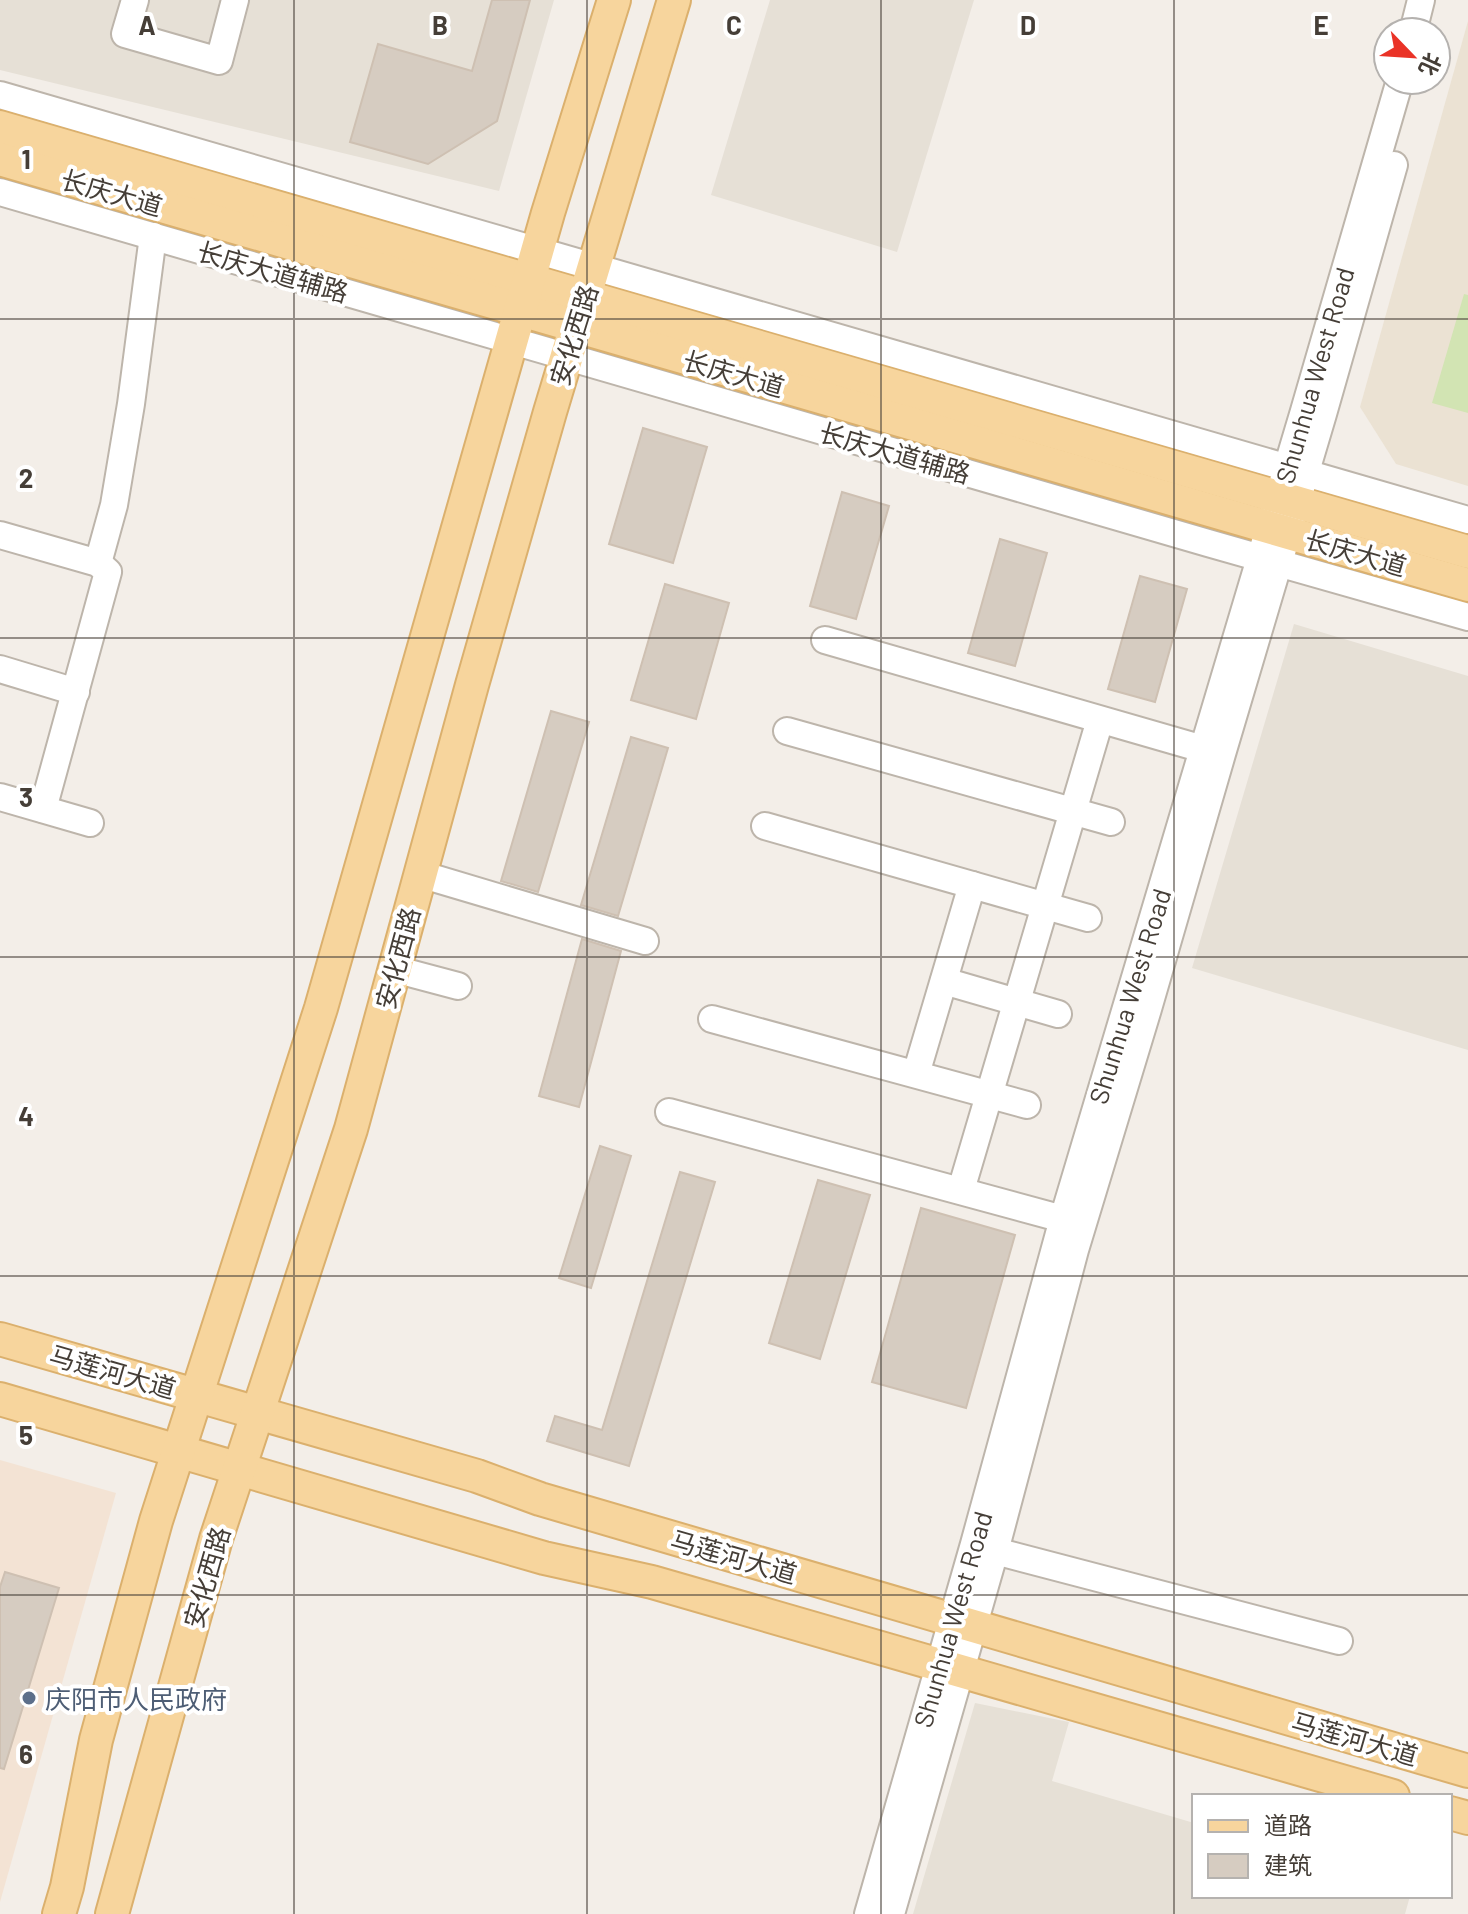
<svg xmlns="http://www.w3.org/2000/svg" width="1468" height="1914" font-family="Barlow,'Noto Sans SC',sans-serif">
  <rect width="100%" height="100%" fill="#f3eee8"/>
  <g fill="#e6e0d6">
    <polygon points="0,0 554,0 499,191 0,70"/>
    <polygon points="770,0 974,0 897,252 711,195"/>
    <polygon points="1294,624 1468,676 1468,1050 1192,968"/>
    <polygon points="975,1703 1069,1722 1052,1781 1194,1823 1194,1896 1410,1896 1405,1914 913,1914"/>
  </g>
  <polygon fill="#f3e3d4" points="0,1460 116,1493 0,1902"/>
  <polygon fill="#ebe2d3" points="1468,21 1468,486 1396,464 1360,407"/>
  <polygon fill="#d2e4b3" points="1464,294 1468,295 1468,413 1432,403"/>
  <g fill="#d6ccc1" stroke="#cec0b2" stroke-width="2">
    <polygon points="492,0 530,0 497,121 428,164 350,142 378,44 472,71"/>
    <polygon points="643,428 707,447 673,563 609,544"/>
    <polygon points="842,492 889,506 856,619 810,606"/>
    <polygon points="1000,539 1047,553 1015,666 968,653"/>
    <polygon points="1140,576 1187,589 1155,702 1108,689"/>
    <polygon points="665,584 729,603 696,719 631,700"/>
    <polygon points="551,711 589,722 538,892 501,881"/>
    <polygon points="631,737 668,748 618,916 581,905"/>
    <polygon points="582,939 621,951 579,1107 539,1096"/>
    <polygon points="600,1146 631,1156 591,1288 559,1278"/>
    <polygon points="680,1172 715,1182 629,1466 547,1441 555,1416 602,1430"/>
    <polygon points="818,1180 870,1195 820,1359 769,1343"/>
    <polygon points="921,1208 1015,1235 966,1408 872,1382"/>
    <polygon points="5,1572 59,1588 4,1769 0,1768 0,1587"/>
  </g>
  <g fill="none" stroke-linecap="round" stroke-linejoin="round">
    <defs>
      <g id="minor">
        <polyline points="135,0 125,34 219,61 235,0"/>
        <polyline points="1413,32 1421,0"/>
        <path d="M0 95C489 238 979 376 1468 520"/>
        <polyline points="0,192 1208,543 1468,617"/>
        <polyline points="0,535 98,563 108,572 43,809"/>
        <polyline points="98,563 114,505 131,404 153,236"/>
        <polyline points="825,640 1203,749"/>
        <polyline points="0,669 76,692"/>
        <polyline points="787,731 1111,822"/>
        <polyline points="0,797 90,823"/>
        <polyline points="765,826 1088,918"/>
        <polyline points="420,874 645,941"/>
        <polyline points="394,969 458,986"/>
        <polyline points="944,981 1058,1014"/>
        <polyline points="712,1019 1027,1105"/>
        <polyline points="916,1074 972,885"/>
        <polyline points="669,1112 1063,1219"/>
        <polyline points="961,1190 1100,720"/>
        <polyline points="995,1551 1339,1641"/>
        <polyline points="868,1914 974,1544 1063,1219 1304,411 1400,80"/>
        <polyline points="891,1914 995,1551 1075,1250 1148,1009 1222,754 1323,414 1394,165"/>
      </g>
      <g id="major">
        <polyline points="0,127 1468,552"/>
        <polyline points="0,159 1468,585"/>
        <polyline points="0,1339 477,1476 540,1499 1468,1771"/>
        <polyline points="0,1399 544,1558 652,1582 1393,1796"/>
        <polyline points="1450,1813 1468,1818"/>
        <polyline points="59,1914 67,1887 96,1740 156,1521 321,1008 548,213 614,0"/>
        <polyline points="112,1914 216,1539 351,1129 472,685 550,412 674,0"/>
      </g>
    </defs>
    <use href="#minor" stroke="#bdb5ab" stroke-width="30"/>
    <use href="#major" stroke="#dbb06d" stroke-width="36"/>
    <use href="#minor" stroke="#fff" stroke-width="26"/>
    <use href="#major" stroke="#f7d59d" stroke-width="32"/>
  </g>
  <path fill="none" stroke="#453e37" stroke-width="2" stroke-opacity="0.55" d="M294 0V1914M587 0V1914M881 0V1914M1174 0V1914M0 319H1468M0 638H1468M0 957H1468M0 1276H1468M0 1595H1468"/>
  <circle fill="#5c6f8a" stroke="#fff" stroke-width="3" cx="29" cy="1698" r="8"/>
  <g text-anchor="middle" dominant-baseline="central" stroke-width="8" stroke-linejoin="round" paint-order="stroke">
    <g font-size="26" fill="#453e37" stroke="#fff">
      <text transform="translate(112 192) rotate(16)">长庆大道</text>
      <text transform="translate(273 271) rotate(16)">长庆大道辅路</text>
      <text transform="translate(573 335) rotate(-73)">安化西路</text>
      <text transform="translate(734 373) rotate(16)">长庆大道</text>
      <text transform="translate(1314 375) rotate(-74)">Shunhua West Road</text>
      <text transform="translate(895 452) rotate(16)">长庆大道辅路</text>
      <text transform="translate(1356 552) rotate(16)">长庆大道</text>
      <text transform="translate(397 958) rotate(-75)">安化西路</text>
      <text transform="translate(1129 996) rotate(-73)">Shunhua West Road</text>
      <text transform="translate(113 1371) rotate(16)">马莲河大道</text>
      <text transform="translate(734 1556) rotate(16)">马莲河大道</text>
      <text transform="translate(206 1577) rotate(-74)">安化西路</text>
      <text transform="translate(952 1619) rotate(-74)">Shunhua West Road</text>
      <text transform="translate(1355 1738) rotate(16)">马莲河大道</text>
    </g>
    <g font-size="26" fill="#4e5e75" stroke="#fff" text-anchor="start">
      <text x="45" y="1698">庆阳市人民政府</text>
    </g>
  </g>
  <g font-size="26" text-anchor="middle" font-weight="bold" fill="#453e37" stroke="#fff" stroke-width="8" stroke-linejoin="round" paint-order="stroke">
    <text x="147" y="35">A</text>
    <text x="440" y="35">B</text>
    <text x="734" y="35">C</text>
    <text x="1028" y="35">D</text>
    <text x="1321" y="35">E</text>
    <text x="26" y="169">1</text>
    <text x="26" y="488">2</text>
    <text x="26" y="807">3</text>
    <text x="26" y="1126">4</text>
    <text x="26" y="1445">5</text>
    <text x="26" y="1764">6</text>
  </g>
  <rect x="1192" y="1794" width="260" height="104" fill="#ffffff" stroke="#b5b2af" stroke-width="2"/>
  <rect x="1208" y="1820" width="40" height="12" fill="#f7d59d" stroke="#b5b2af" stroke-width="2"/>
  <text x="1264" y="1834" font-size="24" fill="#453e37">道路</text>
  <rect x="1208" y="1854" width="40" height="24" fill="#d6ccc1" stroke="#b5b2af" stroke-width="2"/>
  <text x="1264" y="1874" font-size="24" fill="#453e37">建筑</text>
  <g transform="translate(1412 56) rotate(115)"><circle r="38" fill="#ffffff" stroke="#b5b2af" stroke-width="2"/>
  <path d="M0-6L14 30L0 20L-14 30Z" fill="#ea3327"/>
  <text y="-12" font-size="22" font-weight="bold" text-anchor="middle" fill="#453e37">北</text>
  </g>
</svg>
